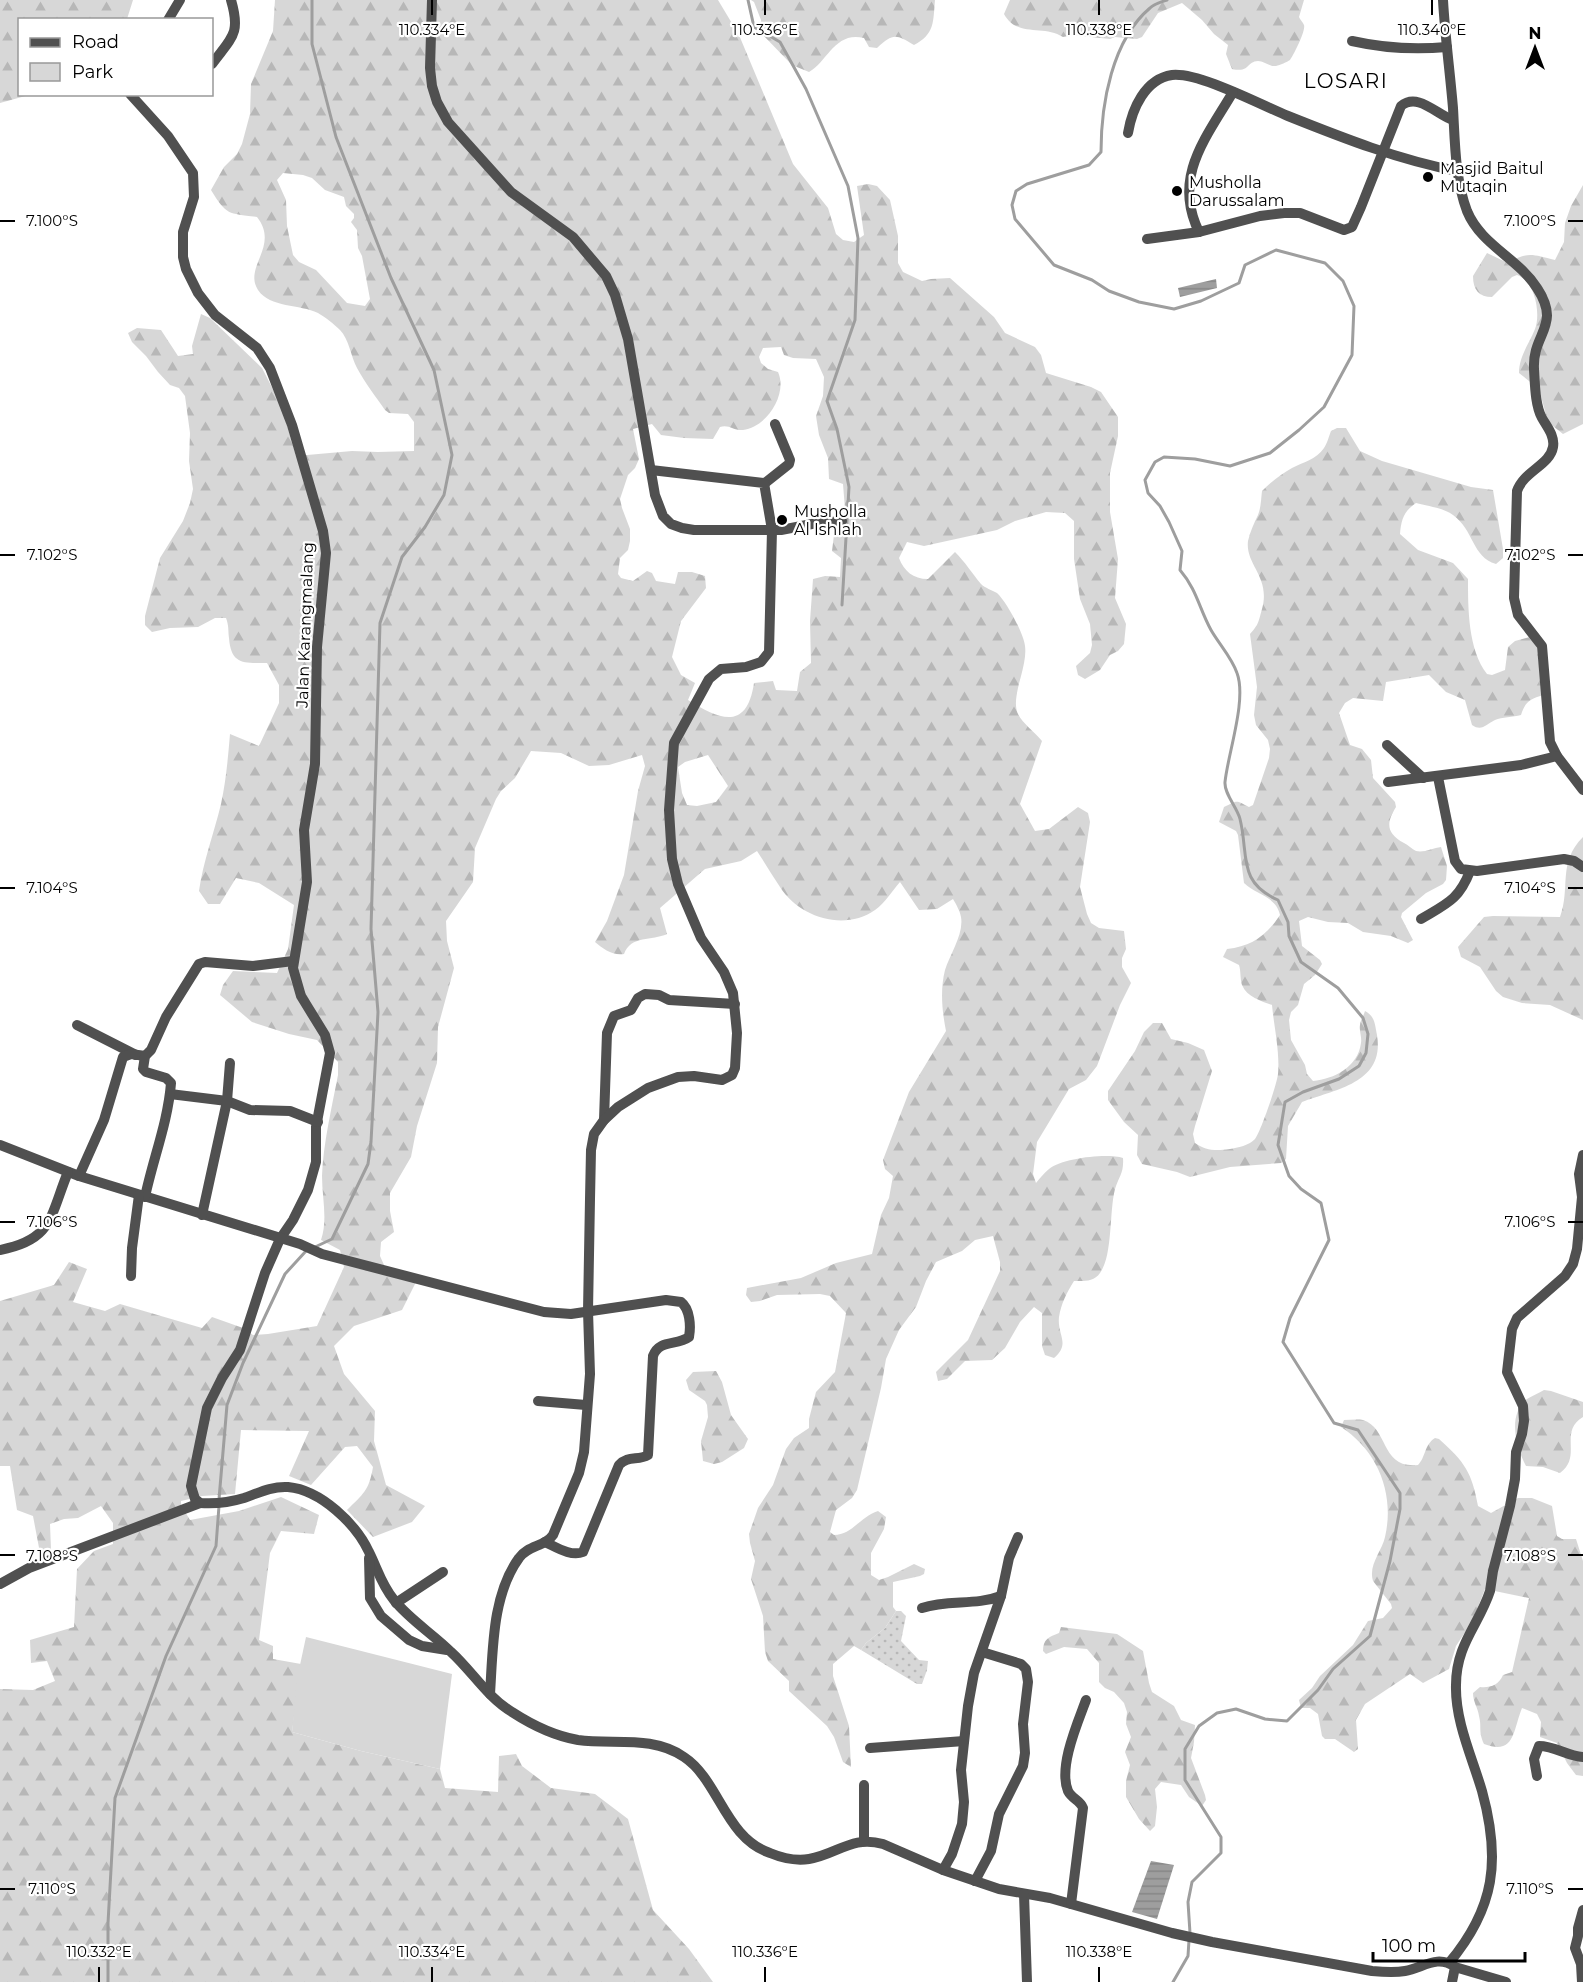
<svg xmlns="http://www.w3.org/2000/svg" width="1583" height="1982" font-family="Montserrat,sans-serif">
  <defs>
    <pattern id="grass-dots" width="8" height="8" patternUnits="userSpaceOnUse" patternTransform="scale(1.5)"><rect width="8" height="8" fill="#d7d7d7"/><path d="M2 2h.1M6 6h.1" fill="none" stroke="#b7b7b7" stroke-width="1.8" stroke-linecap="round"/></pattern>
    <pattern id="forest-firs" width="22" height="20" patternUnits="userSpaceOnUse" patternTransform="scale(1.5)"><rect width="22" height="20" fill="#d7d7d7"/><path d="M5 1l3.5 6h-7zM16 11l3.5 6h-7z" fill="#b7b7b7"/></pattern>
    <pattern id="water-rules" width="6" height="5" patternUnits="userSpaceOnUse" patternTransform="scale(1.5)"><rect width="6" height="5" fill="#9e9e9e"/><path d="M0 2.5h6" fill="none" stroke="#868686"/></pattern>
  </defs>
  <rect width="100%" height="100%" fill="#fff"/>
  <polygon fill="url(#grass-dots)" points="896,1611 901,1611 906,1616 901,1641 919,1660 928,1661 927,1670 922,1684 917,1684 861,1650 866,1643 885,1628"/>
  <g fill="url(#forest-firs)" fill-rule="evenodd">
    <polygon points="0,0 133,0 127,19 20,20 20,94 29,95 0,103"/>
    <path d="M275 0H718L739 35 793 164 828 208 836 234 843 240 854 242 864 235 857 186 868 184 877 186 890 200 898 236V263L903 272 922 281 931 279 950 278 994 317 1005 333 1035 347 1041 355 1046 373 1091 387 1101 392 1118 417V436L1110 473V512L1118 559 1115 598 1126 624 1124 644 1118 651 1110 655 1100 670 1085 679 1078 675 1076 666 1090 653 1092 645 1090 624 1080 599 1074 559V521L1065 513 1046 512 1015 521 997 530 924 546 907 542 899 558C904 571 913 579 928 579L955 552C965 562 972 573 981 584 985 588 992 590 997 593 1006 601 1024 634 1025 646 1028 667 1010 697 1018 714 1023 724 1035 732 1042 741L1020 804 1035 831 1049 829 1078 807 1088 813 1090 822 1080 887 1087 914 1091 923 1099 928 1124 931 1126 949 1122 958V967L1131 983 1120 1005 1097 1066 1086 1080 1069 1089 1037 1142 1033 1174 1036 1183C1040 1178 1044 1173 1049 1169 1063 1158 1107 1153 1123 1158 1124 1173 1119 1176 1115 1189 1109 1212 1113 1255 1100 1273 1094 1282 1084 1281 1074 1281 1067 1292 1061 1304 1059 1317 1057 1335 1071 1344 1054 1358L1045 1355 1042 1346V1313L1034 1307 1020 1322 1005 1348 992 1360 965 1361 947 1379 938 1381 936 1372 968 1340 1000 1271V1262L993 1236 975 1240 962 1251 936 1262 926 1281 916 1307 899 1330 886 1359 881 1388 857 1490 852 1498 836 1510 830 1532 834 1535C852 1535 861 1516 878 1511L886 1517 884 1529 871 1553V1575L879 1580 888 1577 914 1564 925 1569 924 1574 920 1576 893 1582V1607L896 1611 885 1628 866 1643 861 1650 854 1646 833 1664V1676L849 1726 851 1767 843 1762 834 1737 827 1726 789 1691V1681L768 1661 765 1652 763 1616 751 1579 755 1561 750 1543 749 1534 758 1508 773 1485 786 1449 794 1438 809 1428V1419L816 1392 835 1372 846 1313 830 1296 820 1294 777 1295 760 1301 751 1302 746 1295 747 1288 801 1278 836 1263 872 1254 881 1215 889 1198 893 1176 885 1169 883 1160 909 1092 946 1031C942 1011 940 990 945 970 950 954 964 934 961 917 960 911 956 904 953 899L937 909 919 910 900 882C892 891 885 903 875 910 844 932 799 917 780 887 772 875 765 863 757 851L741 861 705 869 660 908 667 934C652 941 631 935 624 954 613 956 603 949 595 942L607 921 624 875 638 791 645 766 642 755 609 765 589 766 561 753 531 751 515 778 501 791 496 799 475 848 473 882 446 921 447 941 454 968 438 1027 437 1063 417 1126 411 1157 390 1193V1211L394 1232 381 1242 380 1256 389 1276 416 1282 402 1310 354 1326 334 1346 344 1374 375 1411 374 1441 386 1485 425 1506 412 1522 373 1537 347 1510C363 1494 369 1491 373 1467L357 1446 345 1447 311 1485 289 1476 309 1431 241 1430 235 1494 202 1496 181 1501V1505L190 1520 239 1511 281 1497 319 1515 314 1534 281 1531 270 1553 259 1640 273 1646V1659L301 1664 292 1732 361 1751 440 1769 445 1788 498 1792 499 1756 516 1754 522 1766 551 1788 595 1794 628 1819 653 1910 689 1949 713 1982H0V1689L33 1690 55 1681 47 1661 31 1663 30 1640 74 1627 77 1569 94 1551 113 1544V1523L101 1506 78 1518 64 1519 50 1524 51 1550 40 1553 33 1516 17 1510 10 1466H0V1301L54 1285 69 1262 87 1269 73 1302 105 1311 120 1304 202 1328 212 1317 243 1328 253 1335 268 1334 317 1326 344 1267 340 1250 321 1240C328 1219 322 1198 322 1176 323 1145 332 1106 338 1075V1062L317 1040 289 1034 252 1022 220 995 223 985 233 971 277 973 288 949 294 905 259 883 236 878 220 904H208L199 891C203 862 214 833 221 804 226 781 228 758 230 734L259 746 279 703V685L267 663C244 663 231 665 229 638 228 630 229 626 226 618H215L198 627 170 628 152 632 145 625V616L160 558 183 521 190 503 193 489 189 461 190 433 185 396 179 388 170 385 158 372 146 356 132 342 128 333 137 328 161 330 178 356 193 354 192 346 201 314 210 318 262 368 281 405 296 456 352 451 378 452 414 451V422L408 414 389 413 385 410C376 397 365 383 357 368 351 357 349 339 340 330 334 324 325 317 318 313 300 304 270 308 258 290 243 267 280 246 257 217 228 213 227 216 211 190L224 167 237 154 242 144 250 114 251 84 273 31ZM283 173 303 175 312 178 325 190 344 197 346 206 354 214V218L351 222 357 230 358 248 362 256 370 299 365 306 347 303 316 270 299 262 293 255 287 226 286 200 277 180ZM781 347 784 355 793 358 816 359 824 377 823 396 816 416 819 435 828 458 829 479 843 484 845 509 842 529 834 535 832 551 841 558 840 577 825 576 813 579 810 621 811 663 800 672 797 691 776 690 773 681 754 683C747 730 721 721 688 700L695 683 681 675 672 657 681 621 706 588 705 576 692 572H678L675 584 656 581 652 573 647 571 633 581 621 578 618 574 620 558 628 550 630 541V529L622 508 620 499 628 475 635 468 639 459 633 429 652 424 661 435 684 438 713 439 720 427C729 424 734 431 743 430 767 427 788 394 778 372L768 369 761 363 759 357 763 348ZM708 755 728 786 716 802 697 806 687 805 682 793 678 767 685 762Z"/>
    <path d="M751 0H935C933 22 935 34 914 45 896 34 893 33 877 48L869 47 864 38C835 31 828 61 809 72L792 65 761 33V20L754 2Z"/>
    <path d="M1010 0H1304L1299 17C1300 20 1303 22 1304 25 1306 31 1293 56 1290 60 1287 62 1280 65 1276 66 1270 67 1264 61 1258 61 1245 62 1251 73 1232 69L1226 54 1228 45 1214 34 1202 20 1182 3 1158 13 1142 37 1137 39 1115 37 1110 39 1073 35 1063 37C1043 24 1017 38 1004 14Z"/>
    <path d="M1583 185V424L1563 434 1548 422 1539 389 1519 373C1519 356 1529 344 1535 329 1541 313 1535 281 1517 275L1512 277 1492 297C1479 297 1473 290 1473 276L1487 253 1508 263C1528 251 1533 255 1555 260L1564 242 1565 223 1571 206Z"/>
    <path d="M1337 428H1346L1360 451 1382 461 1471 487 1493 490 1503 549V558L1496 564C1472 557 1474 530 1453 515 1444 508 1427 506 1416 503 1404 511 1401 520 1400 534L1418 550 1453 563 1468 579C1468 608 1468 650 1487 674L1492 675 1505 670 1508 647 1515 641 1530 637 1537 648 1543 695C1530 699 1525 702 1521 715 1513 717 1502 717 1495 720 1486 724 1482 732 1472 725L1465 700 1446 692 1429 675 1386 682 1383 701 1353 698 1345 703 1339 713 1350 745 1362 749 1371 760 1373 778 1395 802 1396 807C1386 823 1386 833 1404 843 1408 845 1412 849 1416 851 1424 853 1433 848 1441 847L1447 866 1446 880 1443 884 1426 893 1402 913 1401 917 1413 940 1408 943 1391 936 1363 932 1348 923 1328 922 1308 917 1299 921 1302 946 1320 960 1322 964 1315 975 1304 984 1298 1005 1291 1012 1289 1020 1291 1040 1305 1065 1307 1074 1313 1081C1334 1079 1358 1067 1361 1043 1362 1037 1359 1031 1360 1025 1360 1021 1364 1015 1365 1011 1375 1016 1375 1025 1377 1035 1385 1083 1336 1089 1302 1102L1288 1126 1286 1159 1281 1163 1230 1167 1190 1177 1177 1172 1142 1164 1137 1155 1138 1135 1124 1122 1108 1100V1091L1135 1051 1144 1032 1153 1023H1162L1171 1039 1188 1043 1204 1050 1212 1071 1195 1126 1193 1134 1195 1143C1206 1151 1216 1151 1230 1149 1237 1148 1250 1145 1255 1139 1261 1131 1277 1084 1278 1074 1280 1052 1274 1027 1272 1005 1261 1001 1247 997 1242 985 1240 979 1241 971 1239 965L1223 957 1227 949C1252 946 1266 936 1280 915 1276 896 1256 895 1244 883L1238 835 1236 831 1219 822 1224 807C1239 800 1235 800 1249 807L1253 805 1269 758 1270 749 1268 740 1256 725 1254 715 1257 687 1250 634C1259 624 1258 623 1262 609 1271 577 1245 565 1248 541 1250 532 1254 523 1258 515 1261 508 1261 499 1262 491 1271 482 1281 474 1292 468 1303 462 1316 460 1324 448 1327 444 1329 436 1331 431Z"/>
    <path d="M1583 837V1020L1550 1005 1522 1003 1503 997 1496 991 1480 967 1461 957 1458 947 1484 917 1493 916 1560 917C1571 888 1557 863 1583 837Z"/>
    <polygon points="716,1371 722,1382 731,1415 748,1439 744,1448 722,1462 714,1464 703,1461 701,1441 708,1417 707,1405 705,1401 689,1390 686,1380 693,1372"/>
    <path d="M1544 1390 1551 1391 1583 1402V1417C1558 1432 1583 1456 1560 1473L1543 1467 1526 1466C1516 1447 1507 1415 1527 1399 1532 1396 1539 1393 1544 1390Z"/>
    <path d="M1344 1420C1350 1420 1357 1419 1363 1420 1389 1428 1380 1469 1418 1465 1426 1457 1424 1445 1435 1438L1439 1439C1465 1462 1472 1473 1478 1506L1491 1513 1518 1498H1532L1552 1506 1557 1536 1562 1539H1576L1583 1561V1776L1576 1775 1567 1763 1557 1743 1540 1737 1541 1722 1537 1714 1522 1708C1513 1730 1515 1756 1484 1744 1478 1731 1482 1728 1479 1716 1478 1708 1473 1702 1473 1693L1480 1687C1490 1688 1499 1685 1503 1675L1512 1672 1529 1598 1485 1589 1473 1620 1456 1646 1449 1669 1423 1683 1410 1674 1365 1704 1356 1720 1358 1749 1354 1752 1335 1739H1325L1322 1736 1318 1714 1310 1708H1301L1299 1700 1312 1688 1320 1676 1353 1645 1368 1621 1383 1618 1392 1608 1391 1604 1373 1581C1368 1565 1382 1551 1385 1537 1395 1494 1378 1451 1341 1427Z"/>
    <path d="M1061 1627 1117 1634 1143 1651 1149 1683 1152 1692 1174 1706 1181 1720 1195 1725 1194 1742 1191 1758 1205 1795 1206 1800 1202 1806 1189 1797 1181 1785 1161 1782 1155 1789 1157 1807 1155 1826 1150 1831 1139 1819 1126 1797V1781L1130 1765 1125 1752 1131 1737 1126 1724 1127 1712 1124 1703 1114 1692 1105 1688 1099 1682V1663L1087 1649 1064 1647 1046 1654 1043 1651C1043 1639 1049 1637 1059 1633Z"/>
  </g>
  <polygon fill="#d7d7d7" points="306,1637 452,1674 440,1769 361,1751 292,1732 297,1679"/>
  <g fill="url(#water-rules)">
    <polygon points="1216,279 1217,288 1180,297 1178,288"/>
    <polygon points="1151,1861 1174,1865 1157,1919 1132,1912"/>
  </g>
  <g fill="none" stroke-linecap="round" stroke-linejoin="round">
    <g stroke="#9e9e9e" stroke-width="3">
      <polyline points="312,0 312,44 336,137 391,278 434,370 452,455 444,495 425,527 402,557 380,623 371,929 378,1012 371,1142 368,1164 332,1239 315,1247"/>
      <polyline points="748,0 754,27 780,42 806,89 848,186 858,238 855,320 827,401 837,429 849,487 842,605"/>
      <path d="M1167 0C1161 2 1154 4 1150 8 1112 40 1101 104 1101 152L1089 165 1027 184 1016 191 1012 205 1015 219 1054 265 1092 280 1109 291 1139 302 1174 309 1201 301 1239 283 1245 265 1276 250 1325 263 1343 281 1354 306 1352 355 1324 407 1299 430 1270 453 1230 466 1195 459 1164 457 1155 462 1145 480 1148 493 1160 506 1169 522 1182 551 1180 570C1197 590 1199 608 1211 630 1219 644 1232 658 1237 673 1247 700 1228 753 1225 782 1224 794 1237 807 1240 819 1249 855 1237 882 1278 900L1288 922 1289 936 1301 962 1338 988 1363 1018 1368 1034 1366 1053 1359 1066 1339 1079 1303 1092 1285 1102 1278 1145 1289 1176 1301 1189 1321 1203 1329 1240 1290 1318 1283 1342 1334 1423 1358 1430 1400 1493V1509L1390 1561 1370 1636 1333 1669 1318 1690 1287 1721 1265 1719 1236 1709 1217 1713 1199 1726 1185 1749V1780L1221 1837V1853L1192 1882 1188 1902 1190 1933"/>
      <polyline points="219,1499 227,1405 243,1363 285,1274 306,1251"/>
      <polyline points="108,1982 108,1923 115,1798 166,1656 216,1546 219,1506"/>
      <polyline points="1173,1982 1188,1956 1189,1940"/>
    </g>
    <g stroke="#505050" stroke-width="10">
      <polyline points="432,0 430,68 432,86 437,102 448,122 511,192 573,237 606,276 615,295 628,339 655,495 663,516 671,524 682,528 694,530 781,530 817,523 842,521"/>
      <path d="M1443 0C1445 36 1450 72 1453 108 1455 143 1455 179 1467 211 1481 245 1518 258 1537 288 1562 326 1532 333 1534 369 1535 384 1535 405 1542 418 1547 427 1555 436 1553 447 1550 465 1524 471 1517 491L1514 598 1518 615 1542 646 1550 742 1557 756 1583 790"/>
      <polyline points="168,20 180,0"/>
      <path d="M1352 41C1383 48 1415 50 1447 47"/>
      <path d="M212 64C232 37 241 34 231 0"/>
      <path d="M130 94 168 136 193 173 194 197 183 232V257L186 269 198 293 215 315 257 348 270 368 292 425 323 531 326 553 317 647 315 764 304 830 307 882 293 968 301 996 325 1035 330 1053 316 1127V1162L308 1190 293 1220 280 1239 265 1273 240 1350 222 1378 207 1408 191 1486 195 1499 200 1503C214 1504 231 1502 244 1498 258 1493 272 1486 288 1487 321 1490 356 1524 369 1552 378 1570 381 1584 394 1600 410 1620 433 1634 451 1652 472 1671 487 1697 512 1712 532 1725 555 1736 578 1740 614 1745 652 1735 684 1757 719 1780 725 1838 770 1853 782 1858 796 1861 809 1859 838 1854 852 1835 883 1844L943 1870 999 1889 1050 1898 1172 1933 1212 1942 1372 1971C1383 1972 1394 1973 1405 1971 1423 1968 1437 1954 1455 1967L1452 1982"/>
      <path d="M1128 133C1132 109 1145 79 1172 75 1199 72 1261 105 1288 116 1343 138 1399 160 1457 171"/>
      <path d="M1199 232C1172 177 1206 138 1233 92"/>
      <path d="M1147 239 1199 232 1260 216 1284 213H1300L1344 230 1352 227 1361 207 1401 106C1418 92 1437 115 1453 120"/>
      <polyline points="765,483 789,464 790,460 775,424"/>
      <polyline points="1387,745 1423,778"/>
      <polyline points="1438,777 1455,861 1461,869 1477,871 1564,859 1574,861 1583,867"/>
      <polyline points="1388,782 1521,765 1557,756"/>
      <path d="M1421 919C1446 904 1459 900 1470 871"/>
      <polyline points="77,1025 136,1055"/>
      <polyline points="170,1094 227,1101 250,1110 290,1111 318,1122"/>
      <polyline points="604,1120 607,1033 614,1016 631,1010 638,998 645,994 659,995 669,1000 735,1004"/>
      <path d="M0 1145 79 1176 300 1244 322 1254 544 1312 571 1314 666 1300 681 1302C690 1309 691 1326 689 1337 677 1346 659 1339 653 1356L648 1455C638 1461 628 1455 619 1465L583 1552C571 1557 556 1547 545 1542"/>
      <polyline points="79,1176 104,1120 123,1057 131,1054 145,1056"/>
      <path d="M145 1197C153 1159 168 1122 171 1083L166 1078 146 1072 143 1069 145 1056 151 1050 166 1017 199 964 205 962 253 966 293 961"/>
      <polyline points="202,1215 227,1101 230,1063"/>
      <path d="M0 1250C53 1240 50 1216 68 1172"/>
      <polyline points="131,1276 132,1248 139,1195"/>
      <polyline points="538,1401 586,1405"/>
      <polyline points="369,1558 370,1598 381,1616 409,1640 422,1646 447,1650"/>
      <polyline points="0,1584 29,1568 200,1503"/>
      <polyline points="396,1603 443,1572"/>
      <path d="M922 1608C948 1599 975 1606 1001 1596"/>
      <path d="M490 1694C493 1649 492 1595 519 1558 528 1545 545 1547 553 1535L579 1473 584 1452 590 1374 588 1311 590 1199 591 1150 594 1134 604 1120 618 1107 648 1088 678 1077 694 1076 722 1080 732 1075 735 1068 737 1033 733 993 724 972 701 938 678 884 672 859 669 810 674 743 709 679 721 669 746 667 761 662 769 652 772 530 764 483 651 470"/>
      <polyline points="870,1748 964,1741"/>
      <path d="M1537 1776 1534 1759 1539 1746C1555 1746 1567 1756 1583 1757"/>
      <polyline points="864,1785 864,1840"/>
      <polyline points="943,1870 952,1854 962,1824 964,1802 961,1770 968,1706 974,1673 1001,1596 1009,1558 1018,1537"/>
      <polyline points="975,1881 991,1851 999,1814 1023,1766 1025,1753 1023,1724 1028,1682 1026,1669 1021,1664 982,1652"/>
      <polyline points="1024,1894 1027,1982"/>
      <path d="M1071 1904 1083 1808C1080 1800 1072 1799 1068 1791 1058 1767 1078 1722 1086 1700"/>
      <path d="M1449 1963C1495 1908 1501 1860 1482 1791 1472 1757 1455 1721 1456 1685 1456 1644 1479 1625 1490 1591L1493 1571 1510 1506 1515 1479 1516 1452 1522 1434 1524 1421 1523 1406 1507 1372 1512 1329 1517 1318 1565 1276 1573 1264 1577 1249 1582 1197 1579 1174 1583 1155"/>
      <polyline points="1455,1967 1506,1982"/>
      <polyline points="1582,1982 1581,1964 1575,1948 1578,1936 1578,1928 1583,1910"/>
    </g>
  </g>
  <path fill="none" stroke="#000" stroke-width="2" d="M432 0V15M765 0V15M1099 0V15M1432 0V15M0 221H15M1568 221H1583M0 555H15M1568 555H1583M0 888H15M1568 888H1583M0 1222H15M1568 1222H1583M0 1555H15M1568 1555H1583M0 1889H15M1568 1889H1583M99 1967V1982M432 1967V1982M765 1967V1982M1099 1967V1982"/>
  <g fill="#000" stroke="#fff" stroke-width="2">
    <circle cx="1428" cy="177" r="6"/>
    <circle cx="1177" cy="191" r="6"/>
    <circle cx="782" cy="520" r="6"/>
  </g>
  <g text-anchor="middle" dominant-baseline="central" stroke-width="4.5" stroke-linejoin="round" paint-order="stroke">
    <g font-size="16" fill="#000" stroke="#fff" text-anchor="start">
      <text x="1440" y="168">Masjid Baitul<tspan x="1440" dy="18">Mutaqin</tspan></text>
      <text x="1189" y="182">Musholla<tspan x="1189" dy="18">Darussalam</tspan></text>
      <text x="794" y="511">Musholla<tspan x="794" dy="18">Al Ishlah</tspan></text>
    </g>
    <g font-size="16" fill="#000" stroke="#fff">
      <text transform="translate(305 625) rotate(-88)">Jalan Karangmalang</text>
    </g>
    <g font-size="20" letter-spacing="1.5" fill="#000" stroke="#fff">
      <text x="1346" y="81">LOSARI</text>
    </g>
  </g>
  <g font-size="15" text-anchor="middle" fill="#000" stroke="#fff" stroke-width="4.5" stroke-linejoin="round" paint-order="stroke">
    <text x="432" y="35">110.334°E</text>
    <text x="765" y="35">110.336°E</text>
    <text x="1099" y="35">110.338°E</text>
    <text x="1432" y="35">110.340°E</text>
    <text x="52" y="226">7.100°S</text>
    <text x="1530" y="226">7.100°S</text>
    <text x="52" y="560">7.102°S</text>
    <text x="1530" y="560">7.102°S</text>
    <text x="52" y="893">7.104°S</text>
    <text x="1530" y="893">7.104°S</text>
    <text x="52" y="1227">7.106°S</text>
    <text x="1530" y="1227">7.106°S</text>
    <text x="52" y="1561">7.108°S</text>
    <text x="1530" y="1561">7.108°S</text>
    <text x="52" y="1894">7.110°S</text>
    <text x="1530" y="1894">7.110°S</text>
    <text x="99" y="1957">110.332°E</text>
    <text x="432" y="1957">110.334°E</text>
    <text x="765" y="1957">110.336°E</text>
    <text x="1099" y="1957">110.338°E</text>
  </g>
  <rect x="18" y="18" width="195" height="78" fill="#ffffff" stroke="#999999" stroke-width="1.5"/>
  <rect x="30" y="38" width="30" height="9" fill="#505050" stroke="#999999" stroke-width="1.5"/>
  <text x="72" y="48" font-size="18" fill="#000000">Road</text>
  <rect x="30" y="63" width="30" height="18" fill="#d7d7d7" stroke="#999999" stroke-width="1.5"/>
  <text x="72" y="78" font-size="18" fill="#000000">Park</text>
  <g transform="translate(1535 48)" stroke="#ffffff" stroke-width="4.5" paint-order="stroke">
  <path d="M0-4.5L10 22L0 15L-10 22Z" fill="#000000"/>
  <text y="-9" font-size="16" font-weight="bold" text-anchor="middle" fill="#000000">N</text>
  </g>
  <path d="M1373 1952v9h152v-9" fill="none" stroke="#000000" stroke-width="3"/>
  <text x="1382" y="1952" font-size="18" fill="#000000" stroke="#ffffff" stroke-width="4.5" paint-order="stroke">100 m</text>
</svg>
